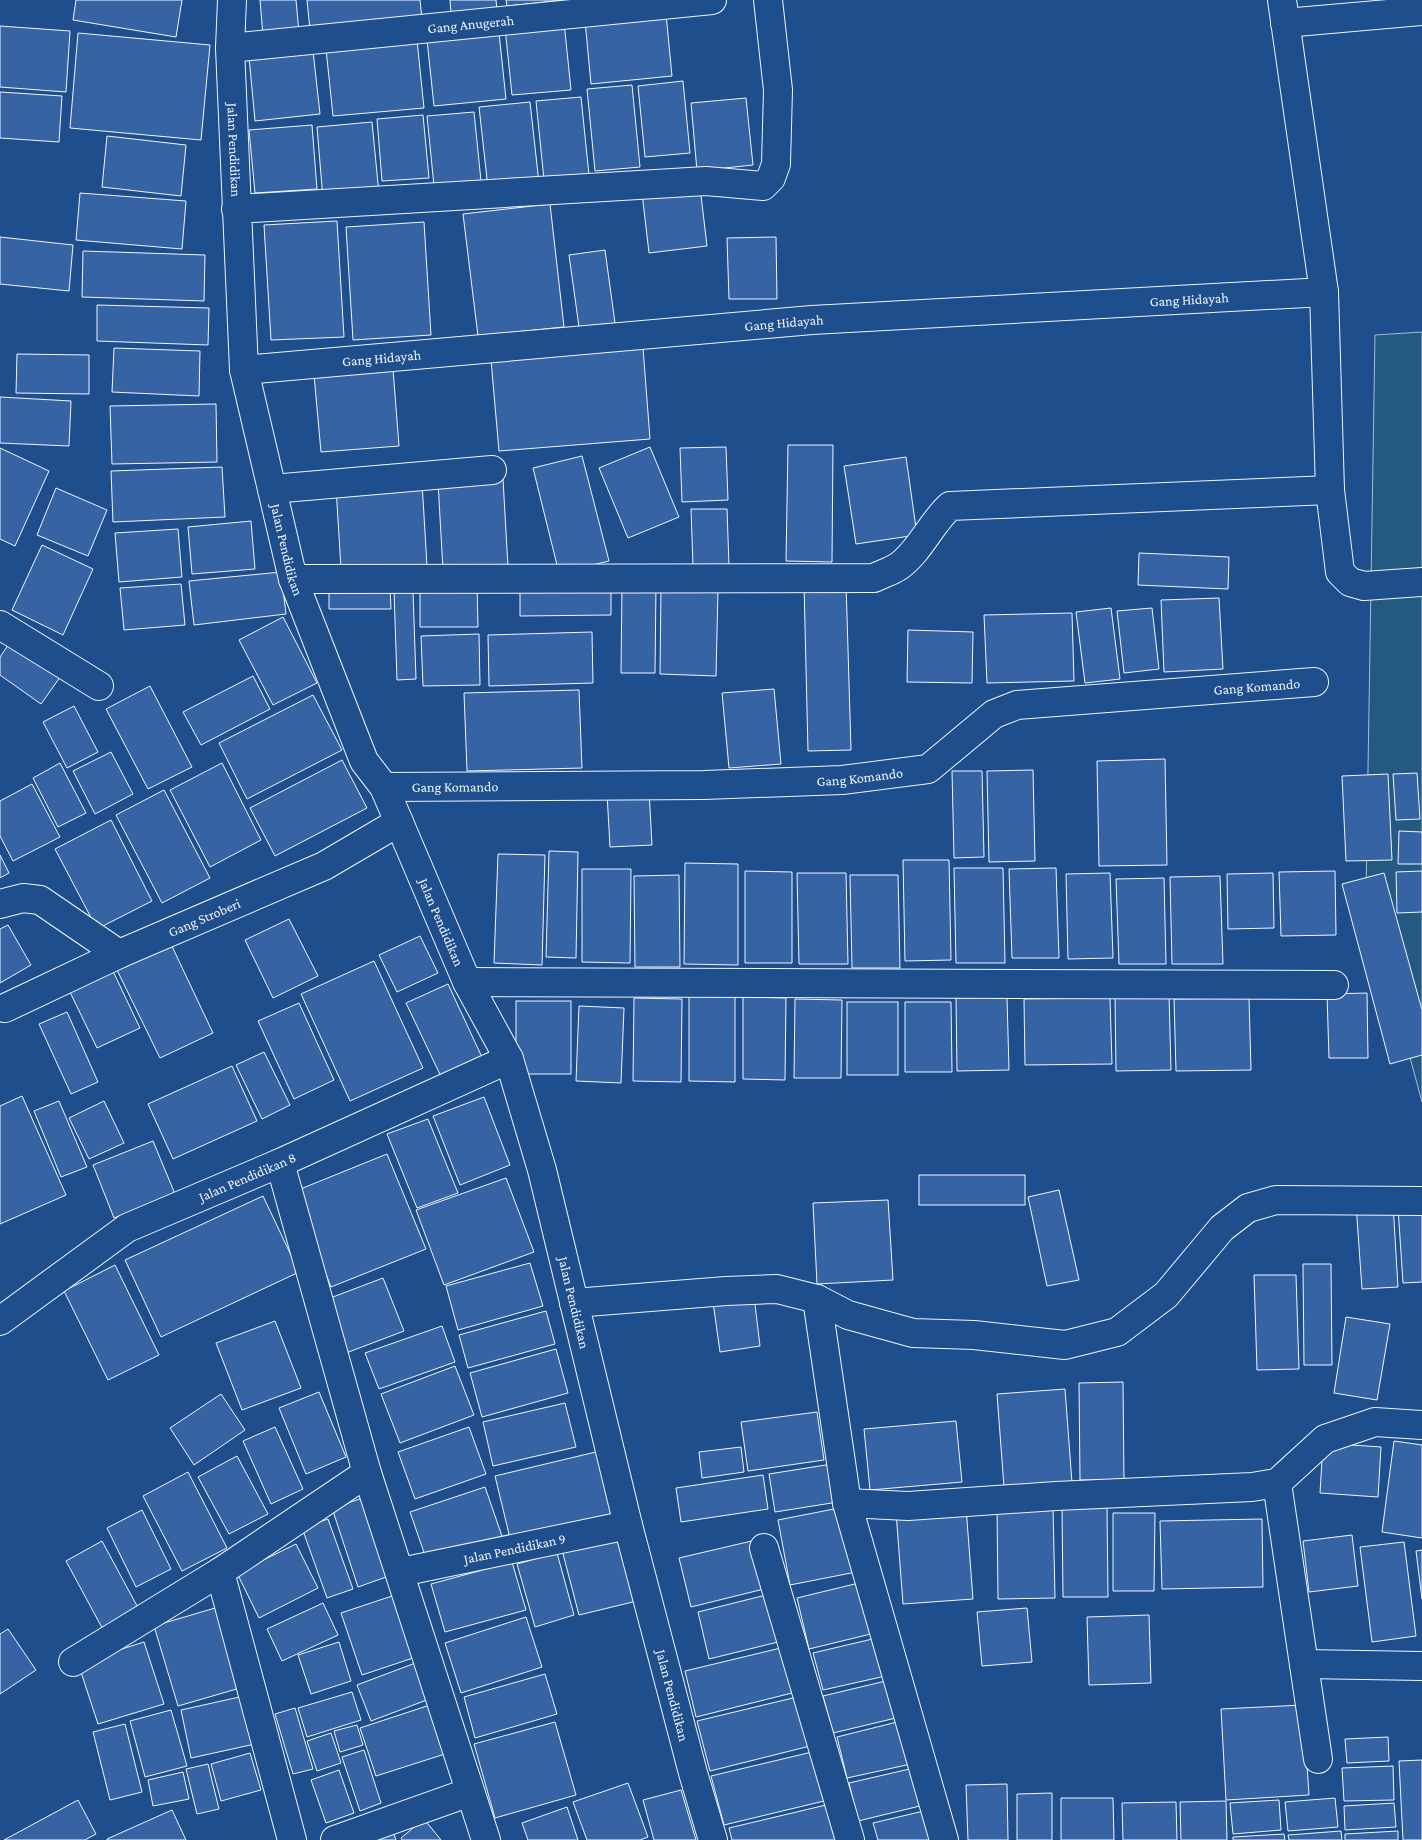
<svg xmlns="http://www.w3.org/2000/svg" width="1422" height="1840" font-family="'Crimson Pro',serif">
  <rect width="100%" height="100%" fill="#1f4e8c"/>
  <polygon fill="#245a82" stroke="#a8bbd7" points="1422,332 1422,1102 1366,894 1375,335"/>
  <g fill="#3563a3" stroke="#f2f6ff">
    <polygon points="76,0 182,0 176,37 73,20"/>
    <polygon points="260,0 296,0 299,33 263,36"/>
    <polygon points="307,0 420,0 422,19 310,30"/>
    <polygon points="450,0 496,0 497,10 451,14"/>
    <polygon points="506,0 565,0 507,6"/>
    <polygon points="666,14 672,76 591,84 585,21"/>
    <polygon points="564,22 571,90 512,95 505,28"/>
    <polygon points="0,26 70,31 66,92 0,87"/>
    <polygon points="78,33 210,45 201,140 70,128"/>
    <polygon points="499,33 506,99 434,106 427,40"/>
    <polygon points="417,40 424,108 333,116 326,49"/>
    <polygon points="313,51 320,114 255,121 249,57"/>
    <polygon points="683,81 690,153 645,157 638,86"/>
    <polygon points="632,85 640,167 595,171 587,89"/>
    <polygon points="0,92 62,96 59,142 0,138"/>
    <polygon points="581,97 589,175 544,180 536,101"/>
    <polygon points="746,98 753,165 697,171 691,103"/>
    <polygon points="530,102 539,183 488,188 479,107"/>
    <polygon points="474,112 481,181 434,186 427,116"/>
    <polygon points="423,115 429,178 382,181 377,119"/>
    <polygon points="372,122 379,194 323,199 317,127"/>
    <polygon points="312,125 317,189 255,193 249,130"/>
    <polygon points="107,136 186,145 181,196 102,187"/>
    <polygon points="700,187 707,246 649,253 642,193"/>
    <polygon points="80,193 186,201 182,249 76,240"/>
    <polygon points="550,204 564,327 478,336 463,214"/>
    <polygon points="337,221 344,337 271,340 264,225"/>
    <polygon points="424,222 431,335 353,340 346,227"/>
    <polygon points="0,237 73,245 69,291 0,284"/>
    <polygon points="776,237 777,299 729,299 727,238"/>
    <polygon points="605,250 615,323 579,327 569,255"/>
    <polygon points="83,251 205,255 204,301 82,297"/>
    <polygon points="97,305 209,308 208,345 97,341"/>
    <polygon points="114,348 200,351 199,396 112,392"/>
    <polygon points="643,348 650,439 499,451 491,360"/>
    <polygon points="17,354 89,355 89,394 16,393"/>
    <polygon points="393,369 399,446 321,452 314,375"/>
    <polygon points="0,397 71,401 69,446 0,443"/>
    <polygon points="216,404 217,462 112,464 110,406"/>
    <polygon points="788,445 833,445 832,562 786,561"/>
    <polygon points="650,447 679,517 628,538 599,468"/>
    <polygon points="726,447 728,500 682,502 680,448"/>
    <polygon points="0,448 49,471 15,546 0,539"/>
    <polygon points="582,456 609,561 559,573 533,468"/>
    <polygon points="906,457 917,535 856,544 844,466"/>
    <polygon points="222,467 225,517 113,522 111,471"/>
    <polygon points="503,479 508,567 443,570 438,482"/>
    <polygon points="422,482 427,566 341,569 336,487"/>
    <polygon points="56,488 107,510 88,556 37,535"/>
    <polygon points="691,509 727,509 729,566 693,566"/>
    <polygon points="251,521 255,569 192,574 188,527"/>
    <polygon points="178,529 182,577 119,582 115,533"/>
    <polygon points="42,545 93,569 63,635 12,610"/>
    <polygon points="1139,553 1229,557 1228,589 1138,585"/>
    <polygon points="281,572 286,614 194,625 189,581"/>
    <polygon points="846,582 851,750 808,751 804,584"/>
    <polygon points="477,583 478,627 420,627 420,584"/>
    <polygon points="520,583 611,583 611,615 520,616"/>
    <polygon points="181,584 185,625 124,630 120,588"/>
    <polygon points="622,584 656,584 655,673 621,673"/>
    <polygon points="329,586 390,586 391,609 329,609"/>
    <polygon points="661,588 718,589 716,676 660,674"/>
    <polygon points="394,591 413,591 416,679 397,680"/>
    <polygon points="1219,598 1223,669 1164,672 1161,600"/>
    <polygon points="1111,608 1120,679 1085,683 1076,612"/>
    <polygon points="1152,608 1159,669 1124,673 1117,611"/>
    <polygon points="1072,613 1074,681 987,683 984,615"/>
    <polygon points="283,617 317,683 273,705 239,640"/>
    <polygon points="908,630 973,632 972,683 907,682"/>
    <polygon points="592,632 593,683 489,686 488,635"/>
    <polygon points="479,634 480,685 423,686 421,636"/>
    <polygon points="13,638 63,673 41,704 0,675 0,657"/>
    <polygon points="253,676 270,709 201,745 183,712"/>
    <polygon points="150,686 192,767 148,789 106,709"/>
    <polygon points="774,689 781,764 729,768 722,693"/>
    <polygon points="579,690 582,768 467,771 464,693"/>
    <polygon points="313,695 342,750 247,799 219,743"/>
    <polygon points="74,706 98,752 67,768 43,722"/>
    <polygon points="111,752 133,794 95,814 73,771"/>
    <polygon points="1165,759 1167,865 1099,866 1097,761"/>
    <polygon points="342,760 367,808 275,856 250,808"/>
    <polygon points="60,763 86,813 58,827 33,778"/>
    <polygon points="222,763 261,840 210,867 170,790"/>
    <polygon points="1033,770 1035,861 989,862 987,771"/>
    <polygon points="952,771 982,771 984,857 954,858"/>
    <polygon points="1417,773 1420,819 1396,820 1393,774"/>
    <polygon points="1388,774 1392,860 1346,861 1342,776"/>
    <polygon points="32,784 60,837 13,861 0,836 0,801"/>
    <polygon points="164,790 210,878 162,903 116,815"/>
    <polygon points="649,790 652,845 610,847 607,793"/>
    <polygon points="111,820 152,901 97,929 55,849"/>
    <polygon points="1399,831 1422,832 1422,864 1398,864"/>
    <polygon points="549,851 578,852 576,958 546,957"/>
    <polygon points="498,854 545,855 542,965 494,963"/>
    <polygon points="0,855 9,873 0,878"/>
    <polygon points="903,860 949,860 951,960 905,961"/>
    <polygon points="685,863 738,864 738,965 684,964"/>
    <polygon points="954,868 1003,868 1005,963 956,963"/>
    <polygon points="1056,868 1059,958 1012,958 1009,869"/>
    <polygon points="582,869 631,869 630,963 582,962"/>
    <polygon points="745,871 792,872 792,963 745,963"/>
    <polygon points="1335,871 1336,935 1281,936 1279,872"/>
    <polygon points="1422,871 1422,912 1397,913 1396,872"/>
    <polygon points="797,873 846,873 848,964 799,964"/>
    <polygon points="1110,873 1113,958 1068,959 1066,874"/>
    <polygon points="1273,873 1274,928 1228,929 1227,874"/>
    <polygon points="1384,873 1422,1010 1422,1055 1390,1064 1342,884"/>
    <polygon points="679,875 680,967 635,967 634,876"/>
    <polygon points="850,875 898,875 900,968 852,968"/>
    <polygon points="1220,876 1223,964 1172,964 1170,877"/>
    <polygon points="1164,878 1166,964 1119,964 1116,879"/>
    <polygon points="289,919 318,976 273,998 245,940"/>
    <polygon points="8,925 31,965 0,983 0,929"/>
    <polygon points="420,936 438,973 397,992 379,955"/>
    <polygon points="170,942 213,1033 160,1058 116,968"/>
    <polygon points="374,961 423,1068 350,1101 301,994"/>
    <polygon points="111,967 140,1028 97,1048 68,988"/>
    <polygon points="448,984 487,1068 446,1087 406,1003"/>
    <polygon points="1367,993 1368,1058 1329,1058 1327,994"/>
    <polygon points="1169,994 1171,1070 1116,1071 1115,995"/>
    <polygon points="689,995 735,995 735,1082 689,1081"/>
    <polygon points="743,997 786,998 785,1080 743,1079"/>
    <polygon points="1007,997 1009,1070 957,1071 956,998"/>
    <polygon points="634,998 682,999 681,1082 633,1081"/>
    <polygon points="1110,998 1112,1064 1025,1065 1024,999"/>
    <polygon points="1249,998 1251,1070 1176,1071 1174,999"/>
    <polygon points="795,999 842,1000 841,1078 794,1078"/>
    <rect x="516" y="1001" width="55" height="73"/>
    <rect x="847" y="1002" width="51" height="73"/>
    <polygon points="905,1002 951,1002 952,1072 905,1072"/>
    <polygon points="299,1003 334,1080 294,1099 258,1021"/>
    <polygon points="579,1006 624,1008 621,1083 576,1081"/>
    <polygon points="67,1012 98,1082 71,1094 39,1024"/>
    <polygon points="264,1052 290,1105 262,1119 236,1065"/>
    <polygon points="232,1066 257,1121 173,1159 148,1104"/>
    <polygon points="22,1096 66,1195 0,1224 0,1106"/>
    <polygon points="484,1097 510,1165 460,1185 433,1116"/>
    <polygon points="59,1101 87,1167 61,1177 34,1111"/>
    <polygon points="104,1101 124,1143 89,1159 69,1118"/>
    <polygon points="428,1119 458,1193 417,1208 387,1134"/>
    <polygon points="153,1141 175,1194 114,1218 93,1165"/>
    <polygon points="387,1154 426,1249 331,1287 293,1192"/>
    <rect x="919" y="1175" width="106" height="30"/>
    <polygon points="506,1178 534,1252 444,1285 416,1210"/>
    <polygon points="1059,1190 1079,1280 1047,1286 1028,1197"/>
    <polygon points="263,1196 299,1272 161,1337 125,1260"/>
    <polygon points="888,1200 893,1280 817,1284 813,1203"/>
    <polygon points="1393,1203 1398,1287 1362,1289 1356,1204"/>
    <polygon points="1422,1206 1422,1282 1403,1283 1398,1208"/>
    <polygon points="530,1263 543,1306 458,1330 446,1286"/>
    <polygon points="1303,1264 1331,1264 1332,1365 1304,1365"/>
    <polygon points="115,1265 159,1355 108,1380 64,1291"/>
    <polygon points="1254,1275 1296,1275 1299,1369 1257,1370"/>
    <polygon points="383,1278 404,1331 346,1353 325,1300"/>
    <polygon points="754,1296 760,1346 720,1352 713,1302"/>
    <polygon points="546,1311 555,1344 468,1368 459,1335"/>
    <polygon points="1346,1317 1390,1324 1377,1400 1334,1393"/>
    <polygon points="275,1321 301,1388 242,1410 216,1343"/>
    <polygon points="442,1326 455,1362 379,1389 365,1353"/>
    <polygon points="556,1349 568,1393 482,1417 470,1373"/>
    <polygon points="455,1366 474,1415 400,1443 381,1394"/>
    <polygon points="1123,1382 1124,1480 1080,1480 1079,1383"/>
    <polygon points="1065,1389 1072,1483 1004,1487 997,1394"/>
    <polygon points="319,1392 346,1457 306,1474 279,1408"/>
    <polygon points="221,1394 245,1430 194,1465 170,1428"/>
    <polygon points="565,1403 576,1447 493,1466 483,1422"/>
    <polygon points="817,1412 824,1460 748,1471 741,1422"/>
    <polygon points="956,1421 962,1482 870,1490 864,1429"/>
    <polygon points="275,1427 303,1489 271,1504 243,1441"/>
    <polygon points="469,1427 486,1474 415,1499 398,1452"/>
    <polygon points="1394,1441 1422,1445 1422,1538 1382,1532"/>
    <polygon points="1323,1443 1381,1447 1378,1497 1320,1493"/>
    <polygon points="741,1447 744,1472 702,1478 699,1452"/>
    <polygon points="600,1451 615,1513 510,1538 495,1476"/>
    <polygon points="237,1456 268,1514 229,1534 198,1477"/>
    <polygon points="832,1464 838,1502 775,1512 769,1474"/>
    <polygon points="188,1472 227,1548 182,1571 143,1496"/>
    <polygon points="763,1475 768,1509 681,1522 676,1488"/>
    <polygon points="485,1487 503,1539 428,1564 410,1512"/>
    <polygon points="363,1498 389,1576 358,1587 332,1508"/>
    <polygon points="1053,1506 1055,1598 998,1599 997,1507"/>
    <polygon points="1062,1506 1107,1506 1108,1597 1063,1597"/>
    <polygon points="844,1507 856,1572 790,1585 778,1520"/>
    <polygon points="966,1507 973,1599 903,1604 896,1512"/>
    <polygon points="142,1510 171,1569 136,1587 107,1528"/>
    <polygon points="1113,1513 1155,1513 1154,1591 1113,1591"/>
    <polygon points="328,1519 353,1589 327,1598 302,1528"/>
    <polygon points="1262,1519 1263,1587 1162,1589 1160,1521"/>
    <polygon points="624,1535 641,1600 579,1615 562,1550"/>
    <polygon points="1352,1535 1358,1586 1309,1592 1303,1541"/>
    <polygon points="756,1540 768,1588 691,1607 679,1558"/>
    <polygon points="102,1541 143,1617 107,1637 66,1561"/>
    <polygon points="1404,1542 1416,1636 1372,1642 1360,1547"/>
    <polygon points="296,1544 318,1588 259,1618 237,1573"/>
    <polygon points="1422,1550 1422,1599 1416,1551"/>
    <polygon points="557,1553 574,1615 535,1627 517,1564"/>
    <polygon points="512,1562 526,1610 445,1632 431,1584"/>
    <polygon points="867,1581 879,1632 809,1649 797,1598"/>
    <polygon points="770,1594 782,1641 709,1659 698,1612"/>
    <polygon points="395,1595 416,1657 362,1675 341,1613"/>
    <polygon points="323,1603 338,1635 282,1661 267,1629"/>
    <polygon points="215,1608 240,1688 178,1706 154,1626"/>
    <polygon points="1027,1608 1032,1662 982,1666 977,1612"/>
    <polygon points="1149,1615 1151,1683 1089,1685 1087,1617"/>
    <polygon points="526,1617 542,1667 461,1693 445,1643"/>
    <polygon points="8,1629 36,1670 0,1694 0,1634"/>
    <polygon points="881,1637 890,1675 823,1690 813,1653"/>
    <polygon points="144,1642 164,1704 98,1724 78,1663"/>
    <polygon points="339,1642 351,1681 311,1694 298,1655"/>
    <polygon points="785,1647 796,1692 696,1717 685,1671"/>
    <polygon points="418,1662 432,1698 371,1721 357,1685"/>
    <polygon points="545,1674 557,1714 475,1738 464,1697"/>
    <polygon points="890,1680 900,1717 833,1733 823,1696"/>
    <polygon points="352,1692 361,1720 307,1737 298,1708"/>
    <polygon points="244,1696 255,1744 191,1758 181,1710"/>
    <polygon points="797,1697 810,1746 710,1771 697,1721"/>
    <polygon points="433,1704 448,1753 376,1776 360,1728"/>
    <polygon points="1303,1705 1309,1795 1226,1800 1221,1709"/>
    <polygon points="295,1708 313,1769 293,1774 275,1714"/>
    <polygon points="171,1710 187,1766 145,1777 130,1721"/>
    <polygon points="901,1721 911,1764 847,1778 837,1737"/>
    <polygon points="555,1722 576,1795 495,1818 474,1744"/>
    <polygon points="125,1724 142,1792 110,1800 93,1732"/>
    <polygon points="357,1725 363,1745 340,1752 334,1731"/>
    <polygon points="331,1733 341,1763 317,1771 307,1741"/>
    <polygon points="1388,1737 1389,1761 1347,1763 1345,1739"/>
    <polygon points="364,1750 381,1803 360,1811 342,1757"/>
    <polygon points="812,1752 824,1801 724,1825 711,1776"/>
    <polygon points="250,1753 261,1790 221,1801 211,1764"/>
    <polygon points="1422,1760 1422,1840 1403,1840 1399,1761"/>
    <polygon points="208,1764 219,1809 197,1814 186,1769"/>
    <polygon points="1393,1766 1394,1800 1344,1801 1342,1768"/>
    <polygon points="914,1768 924,1805 858,1821 849,1783"/>
    <polygon points="339,1770 354,1813 326,1823 311,1780"/>
    <polygon points="183,1772 189,1799 153,1806 148,1780"/>
    <polygon points="628,1783 648,1837 640,1840 587,1840 573,1802"/>
    <polygon points="1007,1784 1008,1840 968,1840 966,1785"/>
    <polygon points="681,1790 696,1840 654,1840 643,1800"/>
    <polygon points="1052,1793 1052,1840 1017,1840 1017,1794"/>
    <polygon points="1061,1798 1113,1798 1114,1840 1061,1840"/>
    <polygon points="1335,1798 1338,1827 1288,1831 1285,1802"/>
    <polygon points="78,1800 96,1834 85,1840 4,1840"/>
    <polygon points="1279,1800 1281,1830 1233,1834 1230,1803"/>
    <polygon points="1226,1801 1227,1840 1181,1840 1180,1802"/>
    <polygon points="1176,1802 1177,1840 1123,1840 1122,1803"/>
    <polygon points="1394,1803 1396,1827 1345,1830 1344,1806"/>
    <polygon points="826,1805 835,1840 732,1840 729,1828"/>
    <polygon points="567,1807 578,1840 528,1840 522,1823"/>
    <polygon points="172,1810 186,1840 107,1840 107,1839"/>
    <polygon points="928,1810 936,1840 878,1840 873,1823"/>
    <polygon points="424,1819 441,1840 402,1840 401,1838"/>
    <polygon points="392,1829 396,1840 364,1840"/>
    <polygon points="1341,1831 1342,1840 1289,1840 1288,1835"/>
    <polygon points="1398,1831 1398,1840 1345,1840 1345,1834"/>
    <polygon points="1284,1834 1285,1840 1233,1840 1233,1837"/>
  </g>
  <g fill="none" stroke-linecap="round" stroke-linejoin="round">
    <defs>
      <g id="minor">
        <path id="s1" d="M232 0 230 48 244 370 293 579 364 761 384 787 467 982 509 1059 542 1170 628 1525 693 1773 713 1840"/>
        <polyline points="1282,0 1324,292 1330,490 1340,572 1350,582 1364,586 1422,582"/>
        <polyline points="1285,23 1422,11"/>
        <path id="s2" d="M230 48 712 0"/>
        <polyline points="236,209 706,181 763,186 771,178 776,164 778,90 768,0"/>
        <path id="s3" d="M244 370 812 320 1324 292"/>
        <polyline points="272,489 492,470"/>
        <path d="M293 579 874 578C882 574 892 571 899 566 920 551 931 523 950 506L1330 490"/>
        <polyline points="0,625 99,686"/>
        <path id="s4" d="M384 787 704 785 842 780 928 769 994 714 1017 705 1314 682"/>
        <polyline points="0,904 23,898 40,900 119,954"/>
        <polyline points="467,982 1334,985"/>
        <path id="s5" d="M5 1008 119 954 324 866 399 822"/>
        <polyline points="280,1163 367,1473 486,1840"/>
        <polyline points="817,1299 847,1503 944,1840"/>
        <polyline points="574,1303 726,1291 777,1289 817,1299 848,1315 913,1333 974,1335 1065,1345 1117,1332 1166,1295 1222,1228 1248,1208 1276,1200 1422,1201"/>
        <path id="s6" d="M0 1321 127 1228 280 1163 509 1059"/>
        <polyline points="1277,1483 1318,1759"/>
        <polyline points="847,1503 908,1506 1056,1496 1252,1487 1277,1483 1325,1439 1375,1422 1422,1425"/>
        <polyline points="764,1548 850,1840"/>
        <polyline points="220,1572 292,1840"/>
        <path id="s7" d="M401 1572 628 1525"/>
        <polyline points="73,1662 220,1572 367,1473"/>
        <polyline points="1304,1664 1422,1666"/>
        <polyline points="335,1840 470,1792"/>
      </g>
    </defs>
    <use href="#minor" stroke="#f2f6ff" stroke-width="30"/>
    <use href="#minor" stroke="#1f4e8c" stroke-width="28"/>
  </g>
  <g text-anchor="middle" dominant-baseline="central" stroke-width="4" stroke-linejoin="round" paint-order="stroke">
    <g font-size="14" fill="#f2f6ff" stroke="#1f4e8c">
      <text stroke="none"><textPath href="#s2" startOffset="242">Gang Anugerah</textPath></text>
      <text stroke="none"><textPath href="#s1" startOffset="150">Jalan Pendidikan</textPath></text>
      <text stroke="none"><textPath href="#s3" startOffset="948">Gang Hidayah</textPath></text>
      <text stroke="none"><textPath href="#s3" startOffset="542">Gang Hidayah</textPath></text>
      <text stroke="none"><textPath href="#s3" startOffset="138">Gang Hidayah</textPath></text>
      <text stroke="none"><textPath href="#s1" startOffset="555">Jalan Pendidikan</textPath></text>
      <text stroke="none"><textPath href="#s4" startOffset="896">Gang Komando</textPath></text>
      <text stroke="none"><textPath href="#s4" startOffset="476">Gang Komando</textPath></text>
      <text stroke="none"><textPath href="#s4" startOffset="71">Gang Komando</textPath></text>
      <text stroke="none"><textPath href="#s5" startOffset="219">Gang Stroberi</textPath></text>
      <text stroke="none"><textPath href="#s1" startOffset="960">Jalan Pendidikan</textPath></text>
      <text stroke="none"><textPath href="#s6" startOffset="288">Jalan Pendidikan 8</textPath></text>
      <text stroke="none"><textPath href="#s1" startOffset="1365">Jalan Pendidikan</textPath></text>
      <text stroke="none"><textPath href="#s7" startOffset="116">Jalan Pendidikan 9</textPath></text>
      <text stroke="none"><textPath href="#s1" startOffset="1770">Jalan Pendidikan</textPath></text>
    </g>
  </g>
</svg>
